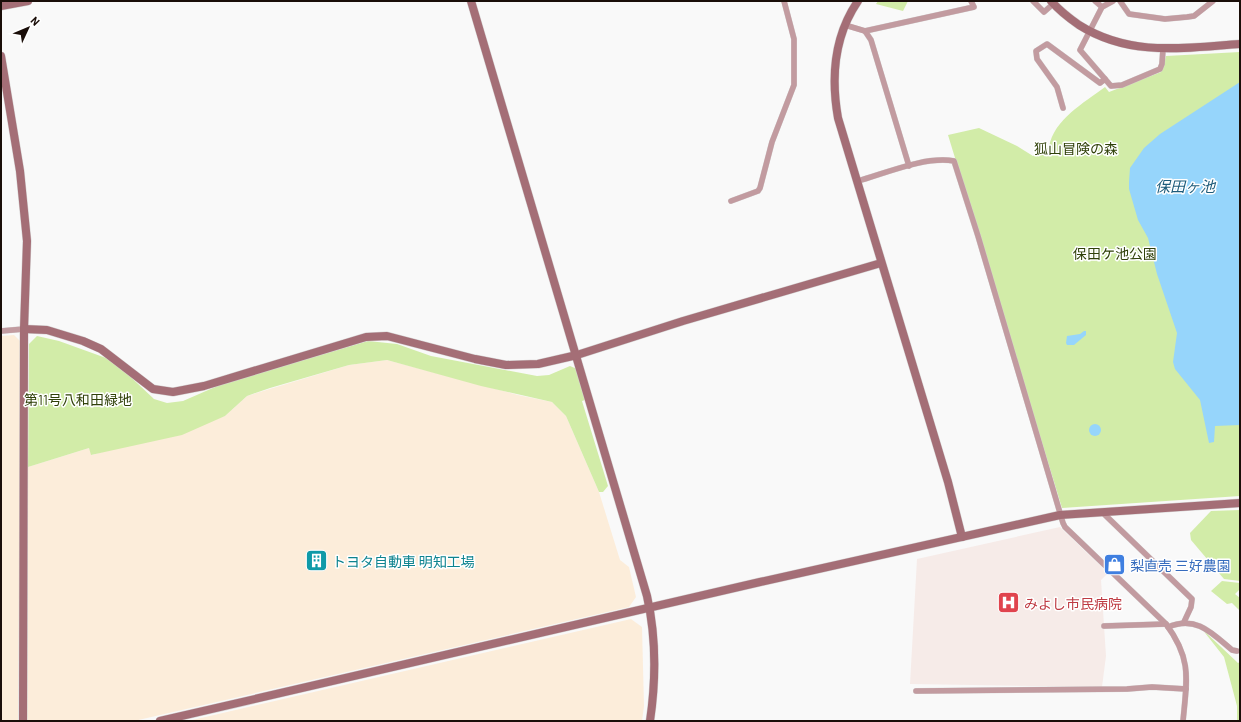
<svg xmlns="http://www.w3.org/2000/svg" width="1241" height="722" font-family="Barlow,'Noto Sans JP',sans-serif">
  <rect width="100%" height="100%" fill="#f9f9f9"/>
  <g fill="#fcedda">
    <polygon points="14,335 21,342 18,721 1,721 1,336"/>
    <polygon points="387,360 518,395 552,402 566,416 599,492 620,560 629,567 636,597 629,607 134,721 27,721 28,467 89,448 92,455 225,416 247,396 349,365"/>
    <polygon points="631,619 642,627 644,706 642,721 188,721"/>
  </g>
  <polygon fill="#f6ebe8" points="1060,527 1108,573 1101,580 1106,656 1102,687 910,684 917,559"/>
  <g fill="#d2eca8">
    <polygon points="878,1 908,1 903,11 876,4"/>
    <path d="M1240 52V496L1062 508 948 135 979 128 1017 146 1033 156 1049 147C1054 119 1084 103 1105 87L1109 92 1161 72 1166 56Z"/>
    <polygon points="37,336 59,341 106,358 118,365 154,399 167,403 183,401 222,384 368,341 397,344 431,356 537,376 549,375 570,366 577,369 585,400 582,401 608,486 603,492 599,492 566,416 552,402 481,386 387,360 349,365 270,388 247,396 225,416 182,435 91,455 89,448 28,467 29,344"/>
    <polygon points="1240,510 1240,581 1224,579 1191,540 1190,533 1211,511"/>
    <polygon points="1222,581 1240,583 1240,589 1235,594 1240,598 1240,611 1232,603 1227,604 1211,591"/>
    <polygon points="1202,629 1238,663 1240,662 1240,721 1237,721 1237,706 1224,657"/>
  </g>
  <g fill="#96d5fb">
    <polygon points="1240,82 1240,425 1215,426 1214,442 1209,443 1200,400 1175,369 1173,362 1177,333 1157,274 1148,238 1138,220 1129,189 1129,182 1130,168 1144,148 1160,134"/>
    <polygon points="1084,331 1086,331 1086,335 1074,345 1067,345 1066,343 1067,336 1080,334"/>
    <circle cx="1095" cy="430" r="6"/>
  </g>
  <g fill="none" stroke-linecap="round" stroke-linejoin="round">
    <defs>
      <g id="street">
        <polyline points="1033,1 1044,12 1053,4"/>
        <polyline points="1095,1 1102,7"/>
        <polyline points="1120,1 1129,14 1165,19 1187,17 1194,16 1213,1"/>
        <polyline points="845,25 865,31"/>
        <polyline points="1105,79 1080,50 1102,7 1113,1"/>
        <polyline points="1063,108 1057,87 1037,59 1036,51 1047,44 1100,83 1105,79 1111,86 1122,85 1160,69 1162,64 1163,49"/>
        <polyline points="909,166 871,40 865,31 974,7 971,1"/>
        <path d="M858 181C886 173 925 156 954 161L978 236 1063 523 1065 527 1166 624C1192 659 1187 679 1183 721"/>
        <polyline points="731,201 758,191 760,188 772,142 794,85 794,39 784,1"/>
        <polyline points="1,331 24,329"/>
        <polyline points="1102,512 1192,599 1191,607 1184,622"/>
        <polyline points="1104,626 1166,624"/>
        <path d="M1168 627C1196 615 1212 633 1232 650L1237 651"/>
        <polyline points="916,691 1127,689 1152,687 1186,689"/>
      </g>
      <g id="secondary">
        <path d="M471 1 647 596C656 636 656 680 650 721"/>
        <path d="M858 1C834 36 831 78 838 118L948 482 962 537"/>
        <path d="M1051 1C1059 10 1069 18 1079 25 1130 57 1183 48 1240 44"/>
        <polyline points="1,6 28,1"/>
        <polyline points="1,56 20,171 27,241 24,329 23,721"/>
        <polyline points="24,329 47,330 83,341 101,349 153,389 173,392 204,386 366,337 387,336 475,359 506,365 538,364 577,355 683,321 881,263"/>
        <polyline points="160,721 760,582 1060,515 1240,503"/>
      </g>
    </defs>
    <use href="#street" stroke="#d5d3d3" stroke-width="6"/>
    <use href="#secondary" stroke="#d5d3d3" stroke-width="9"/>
    <use href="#street" stroke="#c29ba0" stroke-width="5.5"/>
    <use href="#secondary" stroke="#a46e76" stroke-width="8"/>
  </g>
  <defs>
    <symbol id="building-square" viewBox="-11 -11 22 22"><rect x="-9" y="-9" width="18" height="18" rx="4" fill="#0f9aa8" stroke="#fff"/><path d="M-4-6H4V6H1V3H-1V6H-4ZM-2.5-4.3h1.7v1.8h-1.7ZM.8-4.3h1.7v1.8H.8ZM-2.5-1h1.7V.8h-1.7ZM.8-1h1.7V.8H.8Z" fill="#fff"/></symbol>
    <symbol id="shop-square" viewBox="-11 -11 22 22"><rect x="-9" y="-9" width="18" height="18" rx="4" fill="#3f7fe0" stroke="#fff"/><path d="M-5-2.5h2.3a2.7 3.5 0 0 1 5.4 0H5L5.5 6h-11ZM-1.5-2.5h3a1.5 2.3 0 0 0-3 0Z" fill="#fff"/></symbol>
    <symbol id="hospital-square" viewBox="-11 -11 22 22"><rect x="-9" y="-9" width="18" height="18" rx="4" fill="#e0444e" stroke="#fff"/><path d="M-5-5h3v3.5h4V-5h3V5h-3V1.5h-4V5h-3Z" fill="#fff"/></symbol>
  </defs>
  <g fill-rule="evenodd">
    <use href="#building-square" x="304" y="548" width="25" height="25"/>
    <use href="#shop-square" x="1102" y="552" width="25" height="25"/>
    <use href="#hospital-square" x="996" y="590" width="25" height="25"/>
  </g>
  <g text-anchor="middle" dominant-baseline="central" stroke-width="3" stroke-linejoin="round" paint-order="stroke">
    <g font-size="14" fill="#304109" stroke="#fff">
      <text x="1076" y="148">狐山冒険の森</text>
      <text x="1115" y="253">保田ケ池公園</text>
      <text x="78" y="399">第11号八和田緑地</text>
    </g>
    <g font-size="14" fill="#0d838f" stroke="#fff" text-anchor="start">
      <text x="332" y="561">トヨタ自動車 明知工場</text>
    </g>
    <g font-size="14" fill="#366cbe" stroke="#fff" text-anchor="start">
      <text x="1130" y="565">梨直売 三好農園</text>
    </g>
    <g font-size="14" fill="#be3a42" stroke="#fff" text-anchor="start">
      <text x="1024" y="603">みよし市民病院</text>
    </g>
    <g font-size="15" font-style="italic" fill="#1c5b7a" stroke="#fff">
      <text x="1185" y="186">保田ヶ池</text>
    </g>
  </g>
  <rect width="1241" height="722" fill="none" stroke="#1a0e09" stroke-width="4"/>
  <g transform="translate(28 28) rotate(46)" stroke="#ffffff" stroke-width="3" paint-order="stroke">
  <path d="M0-3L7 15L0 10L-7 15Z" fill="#1a0e09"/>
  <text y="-6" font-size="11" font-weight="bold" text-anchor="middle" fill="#1a0e09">N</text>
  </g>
</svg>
